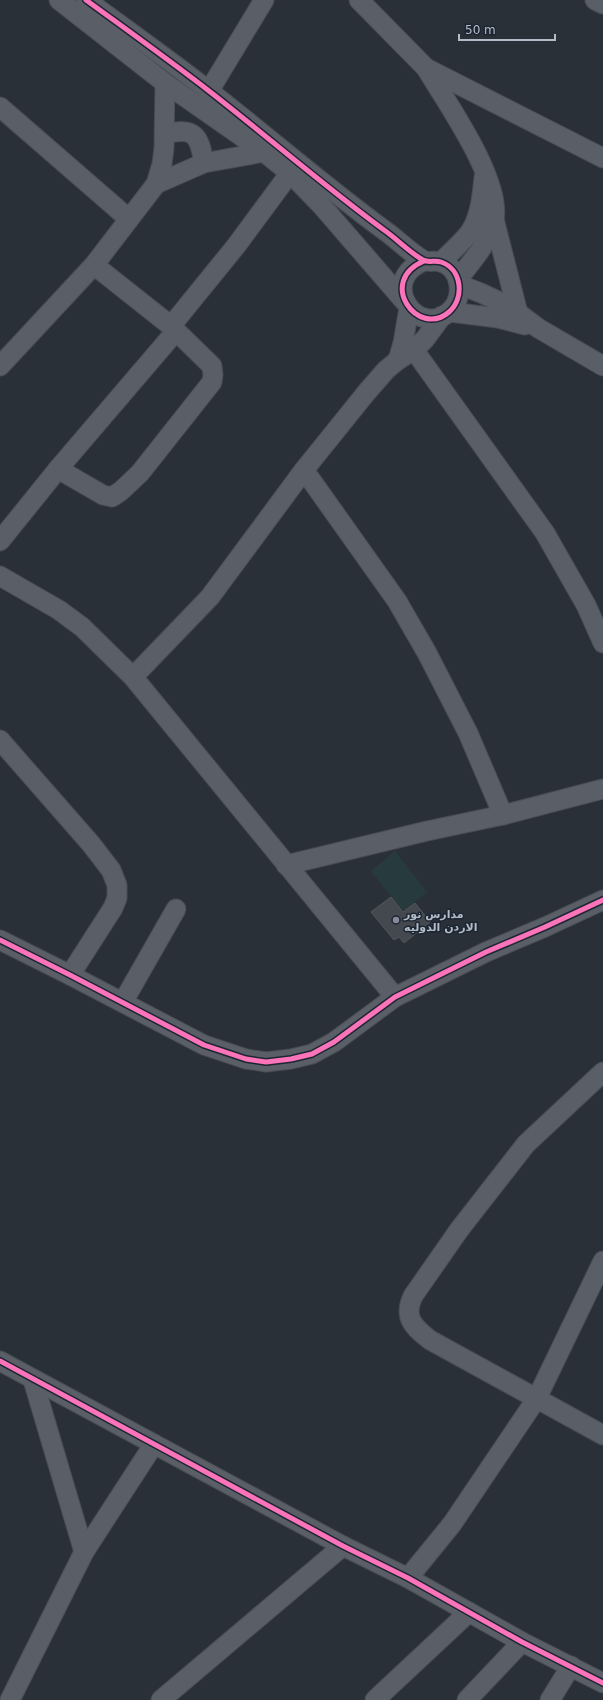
<svg xmlns="http://www.w3.org/2000/svg" width="603" height="1700" font-family="'DejaVu Sans','Noto Naskh Arabic',sans-serif">
  <rect width="100%" height="100%" fill="#2a3038"/>
  <polygon fill="#273a3e" points="395,851 427,892 403,911 371,871"/>
  <polygon fill="#444950" stroke="#52575f" points="391,897 403,912 415,903 430,922 404,943 399,937 394,940 371,912"/>
  <g fill="none" stroke-linecap="round" stroke-linejoin="round">
    <defs>
      <g id="minor">
        <polyline points="59,0 165,83 264,152 290,173 322,206 405,302"/>
        <path d="M86 0C127 30 169 60 209 91 268 137 324 186 384 230 397 239 409 252 423 260 428 263 435 260 441 262 462 269 465 298 449 312 418 339 376 281 424 261"/>
        <polyline points="359,0 426,68 603,158"/>
        <polyline points="595,0 603,4"/>
        <path d="M426 68C446 102 502 180 494 220 489 243 472 261 458 279"/>
        <polyline points="209,91 264,0"/>
        <polyline points="0,107 129,219"/>
        <path d="M165 134C195 127 199 135 204 163"/>
        <polyline points="156,184 204,163 264,152"/>
        <polyline points="494,219 518,313"/>
        <path d="M441 262C449 254 458 246 466 237 480 222 482 197 484 177"/>
        <polyline points="460,285 481,293 498,301 518,313 538,328 603,366"/>
        <polyline points="450,312 498,318 525,325"/>
        <polyline points="171,326 236,246 290,173"/>
        <polyline points="414,350 545,533 586,605 603,643"/>
        <polyline points="398,360 403,343 409,308"/>
        <polyline points="0,366 94,265 156,184 162,164 164,148 165,83"/>
        <polyline points="58,469 103,495 112,497 121,491 140,473 212,382 213,375 212,366 171,326 94,265"/>
        <polyline points="304,470 397,601 427,653 468,733 503,815 603,789"/>
        <polyline points="0,541 58,469 176,331"/>
        <polyline points="0,576 59,610 82,627 133,677 395,997"/>
        <polyline points="133,677 210,597 304,470 366,393 386,370 398,360 414,350 425,339 442,316"/>
        <polyline points="0,740 91,844 111,870 117,885 117,898 113,908 70,975"/>
        <polyline points="286,865 427,831 503,815"/>
        <polyline points="0,940 70,975 204,1045 246,1059 266,1062 291,1059 312,1054 334,1042 395,997 486,952 545,927 603,900"/>
        <polyline points="123,1002 176,909"/>
        <path d="M603 1072 526 1144 459 1230 413 1296C403 1317 413 1327 430 1340L603 1435"/>
        <polyline points="0,1361 343,1546 408,1578 522,1642 603,1683"/>
        <polyline points="33,1380 84,1552"/>
        <polyline points="408,1578 452,1524 537,1398 603,1261"/>
        <polyline points="10,1700 84,1552 154,1444"/>
        <polyline points="161,1700 343,1546"/>
        <polyline points="375,1700 469,1612"/>
        <polyline points="467,1700 522,1642"/>
        <polyline points="550,1700 571,1666"/>
      </g>
    </defs>
    <use href="#minor" stroke="#484c53" stroke-width="21"/>
    <use href="#minor" stroke="#5a5e66" stroke-width="19"/>
    <defs>
      <g id="cycleway">
        <path d="M86 0C127 30 169 60 209 91 268 137 324 186 384 230 397 239 409 252 423 260 428 263 435 260 441 262 462 269 465 298 449 312 418 339 376 281 424 261"/>
        <polyline points="0,940 70,975 204,1045 246,1059 266,1062 291,1059 312,1054 334,1042 395,997 486,952 545,927 603,900"/>
        <polyline points="0,1361 343,1546 408,1578 522,1642 603,1683"/>
      </g>
    </defs>
    <use href="#cycleway" stroke="#1d2633" stroke-width="8"/>
    <use href="#cycleway" stroke="#fb73b8" stroke-width="5"/>
  </g>
  <circle fill="#848b96" stroke="#1d2633" stroke-width="1.5" cx="396" cy="920" r="4"/>
  <g text-anchor="middle" dominant-baseline="central" stroke-width="3" stroke-linejoin="round" paint-order="stroke">
    <g font-size="11" font-weight="bold" fill="#b4bcc9" stroke="#1d2633" text-anchor="start">
      <text x="404" y="914">مدارس نور<tspan x="404" dy="13">الاردن الدوليه</tspan></text>
    </g>
  </g>
  <path d="M459 34v6h96v-6" fill="none" stroke="#b4bcc9" stroke-width="2"/>
  <text x="465" y="34" font-size="12" fill="#b4bcc9" stroke="#1d2633" stroke-width="3" paint-order="stroke">50 m</text>
</svg>
